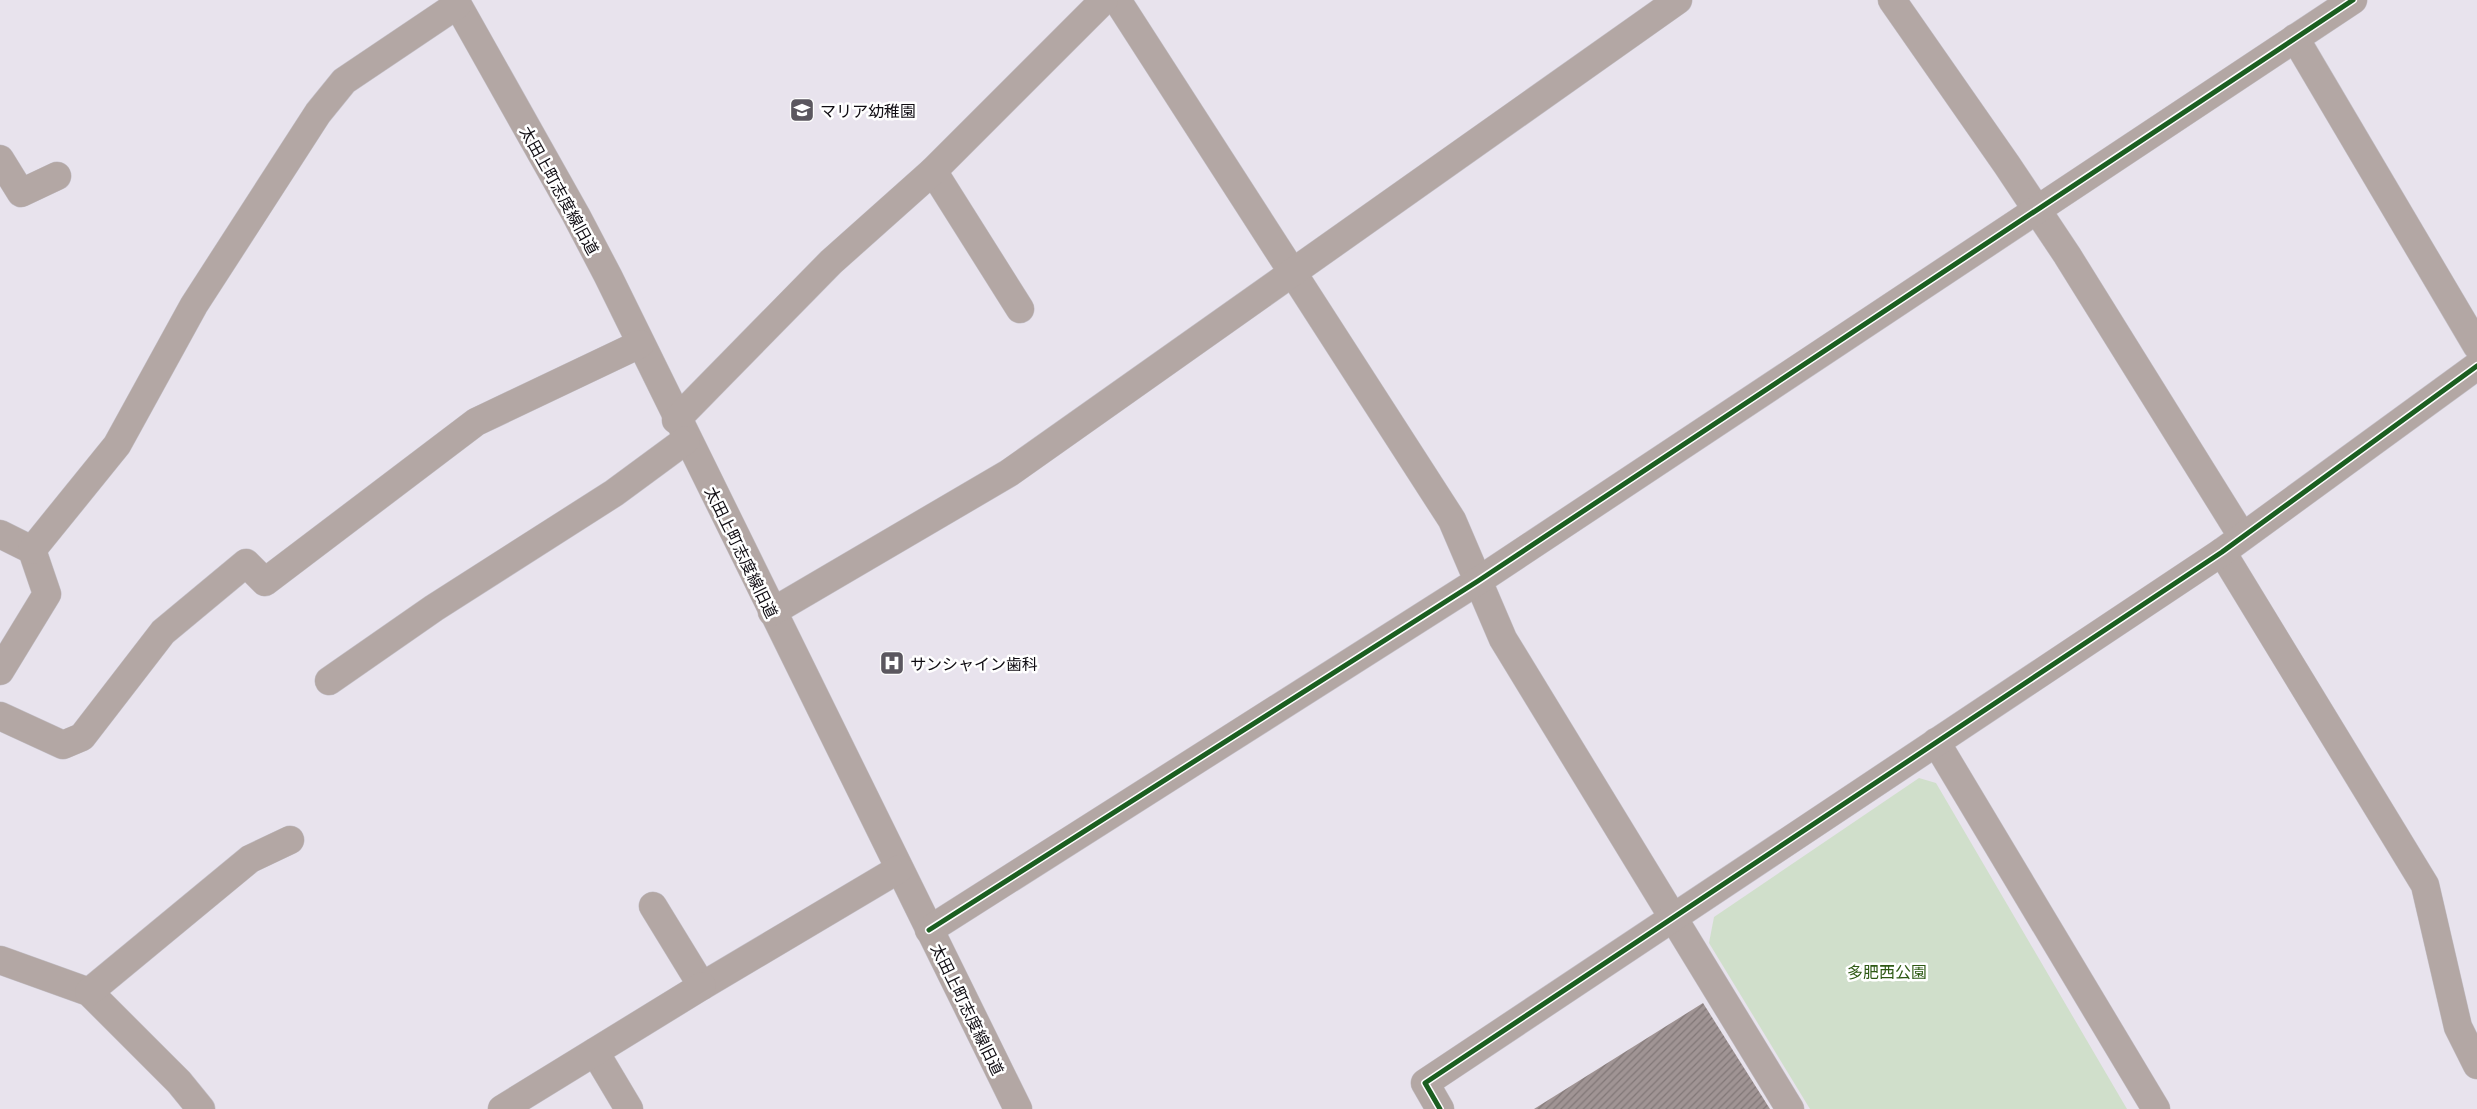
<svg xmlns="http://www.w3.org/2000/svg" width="2477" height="1109" font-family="'Exo 2','Noto Sans JP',sans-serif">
  <defs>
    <pattern id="building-hatch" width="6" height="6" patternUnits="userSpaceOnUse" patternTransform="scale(1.25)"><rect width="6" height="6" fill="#a09494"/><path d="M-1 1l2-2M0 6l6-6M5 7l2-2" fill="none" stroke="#817777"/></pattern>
  </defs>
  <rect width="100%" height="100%" fill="#e8e3ed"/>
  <polygon fill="#d0dfcb" points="1919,778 1936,783 2127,1109 1810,1109 1709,943 1714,917"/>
  <polygon fill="url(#building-hatch)" points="1703,1003 1770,1109 1534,1109"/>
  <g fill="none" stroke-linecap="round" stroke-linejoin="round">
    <defs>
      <g id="minor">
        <polyline points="455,0 576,215 608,276 1018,1109"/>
        <polyline points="1117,0 1452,520 1503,639 1790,1109"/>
        <polyline points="1892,0 2007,165 2067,255 2242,536"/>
        <polyline points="2295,38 2477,346"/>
        <polyline points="0,159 21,193 57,176"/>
        <polyline points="933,171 1020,309"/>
        <polyline points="676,420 831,262 933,171 1104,0"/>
        <polyline points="0,534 32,550 47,594 0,671"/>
        <polyline points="32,550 117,445 194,305 318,113 344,81 457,5"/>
        <polyline points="2222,552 2425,885 2458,1027 2477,1065"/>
        <polyline points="772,612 1009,473 1678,0"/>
        <polyline points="329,681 434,608 614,493 686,440"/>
        <polyline points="0,716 63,745 82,737 163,632 246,563 265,582 476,422 640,344"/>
        <polyline points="1936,742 2156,1109"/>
        <polyline points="653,906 702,986 899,869"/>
        <polyline points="929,930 1478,581 2353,0"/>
        <polyline points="0,960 89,992 179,1082 201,1109"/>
        <polyline points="89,992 250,859 290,840"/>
        <polyline points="595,1052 629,1109"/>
        <polyline points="502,1109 702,986"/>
        <polyline points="1440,1109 1425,1083 2222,552 2477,366"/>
      </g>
    </defs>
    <use href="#minor" stroke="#c5c1c9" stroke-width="29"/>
    <use href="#minor" stroke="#b3a7a4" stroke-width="28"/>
    <defs>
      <g id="cycleway">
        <polyline points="929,930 1478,581 2353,0"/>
        <polyline points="1440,1109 1425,1083 2222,552 2477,366"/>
      </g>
    </defs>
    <use href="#cycleway" stroke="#fff" stroke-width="8"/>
    <use href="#cycleway" stroke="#1b5e20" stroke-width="5"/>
  </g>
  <defs>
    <symbol id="school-square" viewBox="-11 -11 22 22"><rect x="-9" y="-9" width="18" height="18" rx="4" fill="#5b575f" stroke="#fff"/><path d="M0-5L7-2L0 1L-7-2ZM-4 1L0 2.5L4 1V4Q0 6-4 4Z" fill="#fff"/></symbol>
    <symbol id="hospital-square" viewBox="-11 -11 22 22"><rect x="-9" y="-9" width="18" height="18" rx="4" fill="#5b575f" stroke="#fff"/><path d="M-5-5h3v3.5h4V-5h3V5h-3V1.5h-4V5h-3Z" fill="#fff"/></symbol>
  </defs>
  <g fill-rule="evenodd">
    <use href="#school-square" x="788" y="96" width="28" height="28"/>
    <use href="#hospital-square" x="878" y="649" width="28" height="28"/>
  </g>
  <g text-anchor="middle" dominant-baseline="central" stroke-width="5" stroke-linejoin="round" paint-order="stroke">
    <g font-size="16" fill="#0f0c12" stroke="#fff" text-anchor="start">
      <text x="820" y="110">マリア幼稚園</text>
      <text x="910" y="663">サンシャイン歯科</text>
    </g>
    <g font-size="16" fill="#0f0c12" stroke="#fff">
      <text transform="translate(560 190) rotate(61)">太田上町志度線旧道</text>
      <text transform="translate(742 552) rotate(64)">太田上町志度線旧道</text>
      <text transform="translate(968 1009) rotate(64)">太田上町志度線旧道</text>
    </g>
    <g font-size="16" fill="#2e5914" stroke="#fff">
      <text x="1887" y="971">多肥西公園</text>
    </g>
  </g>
</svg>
